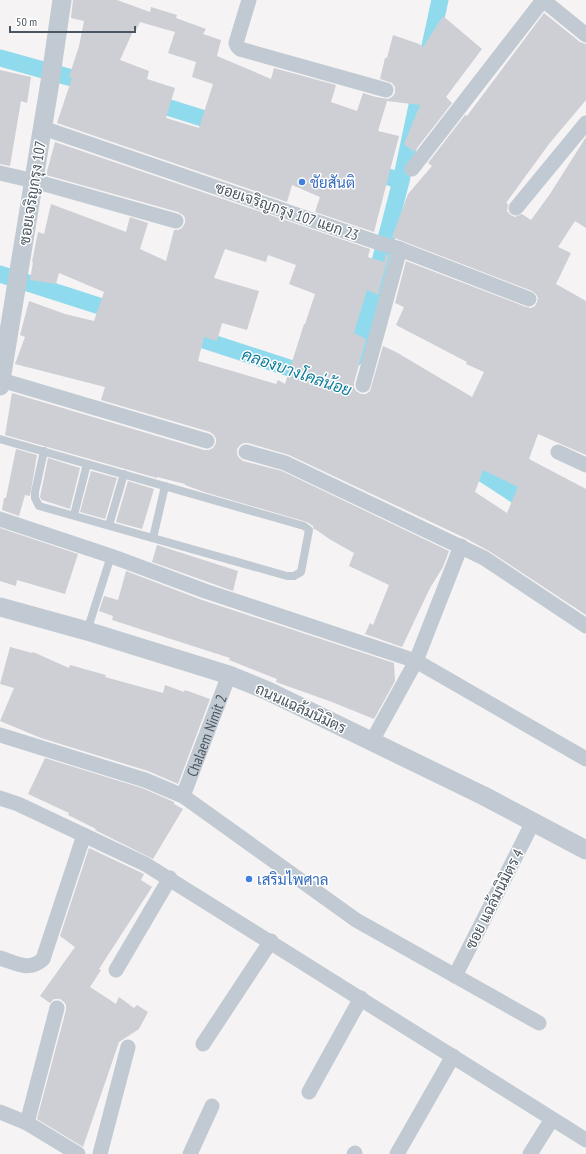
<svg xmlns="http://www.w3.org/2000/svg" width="586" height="1154" font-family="'PT Sans Narrow',Sarabun,sans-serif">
  <rect width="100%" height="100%" fill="#f5f3f3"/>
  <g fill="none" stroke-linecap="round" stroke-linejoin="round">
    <g stroke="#90daee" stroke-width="17">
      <polyline points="428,55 440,0"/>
      <polyline points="0,58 90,83"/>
      <polyline points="148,101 224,125"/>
      <polyline points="367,170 401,181"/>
      <polyline points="0,274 121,313"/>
      <polyline points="182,333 311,375"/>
      <polyline points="355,358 401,181 422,82"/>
      <polyline points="462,460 534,507"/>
    </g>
  </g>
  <g fill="#cdcfd5" fill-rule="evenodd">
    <path d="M73 0H117L150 12 151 7 177 15 176 18 206 29 203 34 221 40 217 56 271 79 274 68 336 85 331 102 357 111 363 93 376 97 388 99 392 97 395 93V87L392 83 380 79 385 58H387L393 35 419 44 423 47 443 16 482 49 446 97 452 103 414 152 404 144 420 105 387 101 378 131 399 136 374 232 315 212 320 197 292 185 287 202 57 123 72 78 69 77 79 46 84 21 71 18ZM140 22 175 32 168 53 196 62 192 77 213 84 199 128 166 118 175 88 147 79 149 71 120 60 134 29 136 30Z"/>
    <path d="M544 13 580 42 586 44V100L549 144 506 203 508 204 507 211 511 215 515 217 522 214 531 220 550 194 586 137V228L575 221 558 247 571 253 556 284 586 301V455L538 434 529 459 586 489V615L489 551 465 538 289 455 248 443H244L240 445 237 449V454L239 458 243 461 282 471 449 551 443 567 430 588 402 647 365 634 370 623 373 625 389 585 349 566 354 553 331 540 315 529 314 530 313 526 307 522 204 492 185 485V484L157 477V478L5 435 12 393 204 450H209L213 448 216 443V439L214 435 210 432 101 400 105 387 15 364 25 337 20 335 29 301 65 314 94 321 104 292 59 273 56 284 30 280 33 262H32L38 232 44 234 51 204 126 232 130 217 148 223 140 249 166 261 174 230H178L182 228 185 223V218L183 215 178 212 46 175 55 142 370 249 368 257 384 262 386 254 389 255 378 295 367 290 354 333 366 339 354 383V387L356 391 361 394H366L370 391 383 346 396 352 472 397 484 372 466 364 467 362 396 325 404 307 395 303 406 261 526 307 531 308 535 306 537 302 538 298 536 294 532 291 392 237 408 194 432 166 428 163 465 115 467 116ZM225 249 266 262 268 255 296 265 289 284 315 294 305 324H304L285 384 278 380 276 384 198 361 204 337 217 341 222 323 247 330 259 291 214 278ZM483 470 518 487 507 513 475 492Z"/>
    <polygon points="0,70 31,77 27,103 21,101 10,166 0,164"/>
    <polygon points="16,449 37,455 30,496 25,495 19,516 2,510 4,498 6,498"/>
    <polygon points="48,458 80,468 70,509 42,500 40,497"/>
    <polygon points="91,471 117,478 105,519 80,512"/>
    <polygon points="128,481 154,489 142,529 116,522"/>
    <polygon points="0,528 78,554 65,594 17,580 16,586 0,581"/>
    <polygon points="157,545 238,571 233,591 152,562"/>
    <polygon points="126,571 202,600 394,663 395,681 374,719 332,702 276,682 277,679 229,660 230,658 112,620 113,616 99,611 104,596 118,600"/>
    <polygon points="10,647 32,653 33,652 69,668 70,665 106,675 105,677 163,693 165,685 184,692 185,690 210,699 178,784 148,771 41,738 0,721 14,688 0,684"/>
    <polygon points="45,758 142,788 174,802 174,804 183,809 153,859 95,830 96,829 68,815 69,813 28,794"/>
    <polygon points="89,848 144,874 141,880 152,887 99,969 101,970 90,987 116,1004 119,997 134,1008 137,1005 148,1012 139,1029 119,1042 83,1147 37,1119 66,1010 66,1005 64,1002 60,999 54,999 50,1003 40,996 75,947 60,936"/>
  </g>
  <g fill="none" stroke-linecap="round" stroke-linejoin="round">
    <g stroke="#c1cad2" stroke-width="8">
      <polyline points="0,439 304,526 309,530 301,572 294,576 287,576 39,506 35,498 35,492 44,451"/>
      <polyline points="74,515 87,464"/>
      <polyline points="109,525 124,474"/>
      <polyline points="153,538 165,486"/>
      <polyline points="87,631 111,556"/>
    </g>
    <g stroke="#c1cad2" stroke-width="15">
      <polyline points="249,0 236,43 237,46 240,49 386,90"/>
      <polyline points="543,0 586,35"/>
      <polyline points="43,128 379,243 397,248 529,299"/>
      <polyline points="412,169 543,0"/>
      <polyline points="0,173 34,181 176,221"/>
      <polyline points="516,208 586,123"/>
      <polyline points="1,380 207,441"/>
      <polyline points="363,385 400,249"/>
      <polyline points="246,452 285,463 484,558 586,626"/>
      <polyline points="558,452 586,465"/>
      <polyline points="0,519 111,556 205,591 416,661 586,759"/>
      <polyline points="0,735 145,780 183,796 356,920 539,1023"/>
      <polyline points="372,741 416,661 461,546"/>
      <path id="s1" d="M183 796 229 675"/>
      <polyline points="0,798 18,804 145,864 586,1140"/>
      <path d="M0 958C16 963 29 972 43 959L84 835"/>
      <polyline points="116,970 170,878"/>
      <polyline points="455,976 533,822"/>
      <polyline points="203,1044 271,941"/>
      <polyline points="309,1092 361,998"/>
      <polyline points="0,1112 27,1123 78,1154"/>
      <polyline points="27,1123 57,1008"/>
      <polyline points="100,1154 128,1047"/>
      <polyline points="190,1154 212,1106"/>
      <polyline points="354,1154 355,1153"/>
      <polyline points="397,1154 453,1056"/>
      <polyline points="530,1154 552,1119"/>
    </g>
    <g stroke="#c1cad2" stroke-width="19">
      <polyline points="0,386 50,82 62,0"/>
      <polyline points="0,607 87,631 229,675 268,691 484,796 586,850"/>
    </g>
  </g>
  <g fill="#3f7fe0" stroke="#fff" stroke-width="1.5">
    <circle cx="302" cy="182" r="4"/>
    <circle cx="249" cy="879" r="4"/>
  </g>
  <g text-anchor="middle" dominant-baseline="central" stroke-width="3" stroke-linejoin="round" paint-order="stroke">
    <g font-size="15" fill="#366cbe" stroke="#fff" text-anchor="start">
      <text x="310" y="182">ชัยสันติ</text>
      <text x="257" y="879">เสริมไพศาล</text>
    </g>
    <g font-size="15" fill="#4a5661" stroke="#fff">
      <text transform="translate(32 193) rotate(-81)">ซอยเจริญกรุง 107</text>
      <text transform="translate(287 211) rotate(19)">ซอยเจริญกรุง 107 แยก 23</text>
      <text transform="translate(301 708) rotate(25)">ถนนแฉล้มนิมิตร</text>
      <text stroke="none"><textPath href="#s1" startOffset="65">Chalaem Nimit 2</textPath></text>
      <text transform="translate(494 899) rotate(-63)">ซอย แฉล้มนิมิตร 4</text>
    </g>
    <g font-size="16" font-style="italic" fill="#0c7c9b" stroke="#fff">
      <text transform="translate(297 372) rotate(19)">คลองบางโคล่น้อย</text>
    </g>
  </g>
  <path d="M10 26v6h125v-6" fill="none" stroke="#4a5661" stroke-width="2"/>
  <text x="16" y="26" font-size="12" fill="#4a5661" stroke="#ffffff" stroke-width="3" paint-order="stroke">50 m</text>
</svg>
